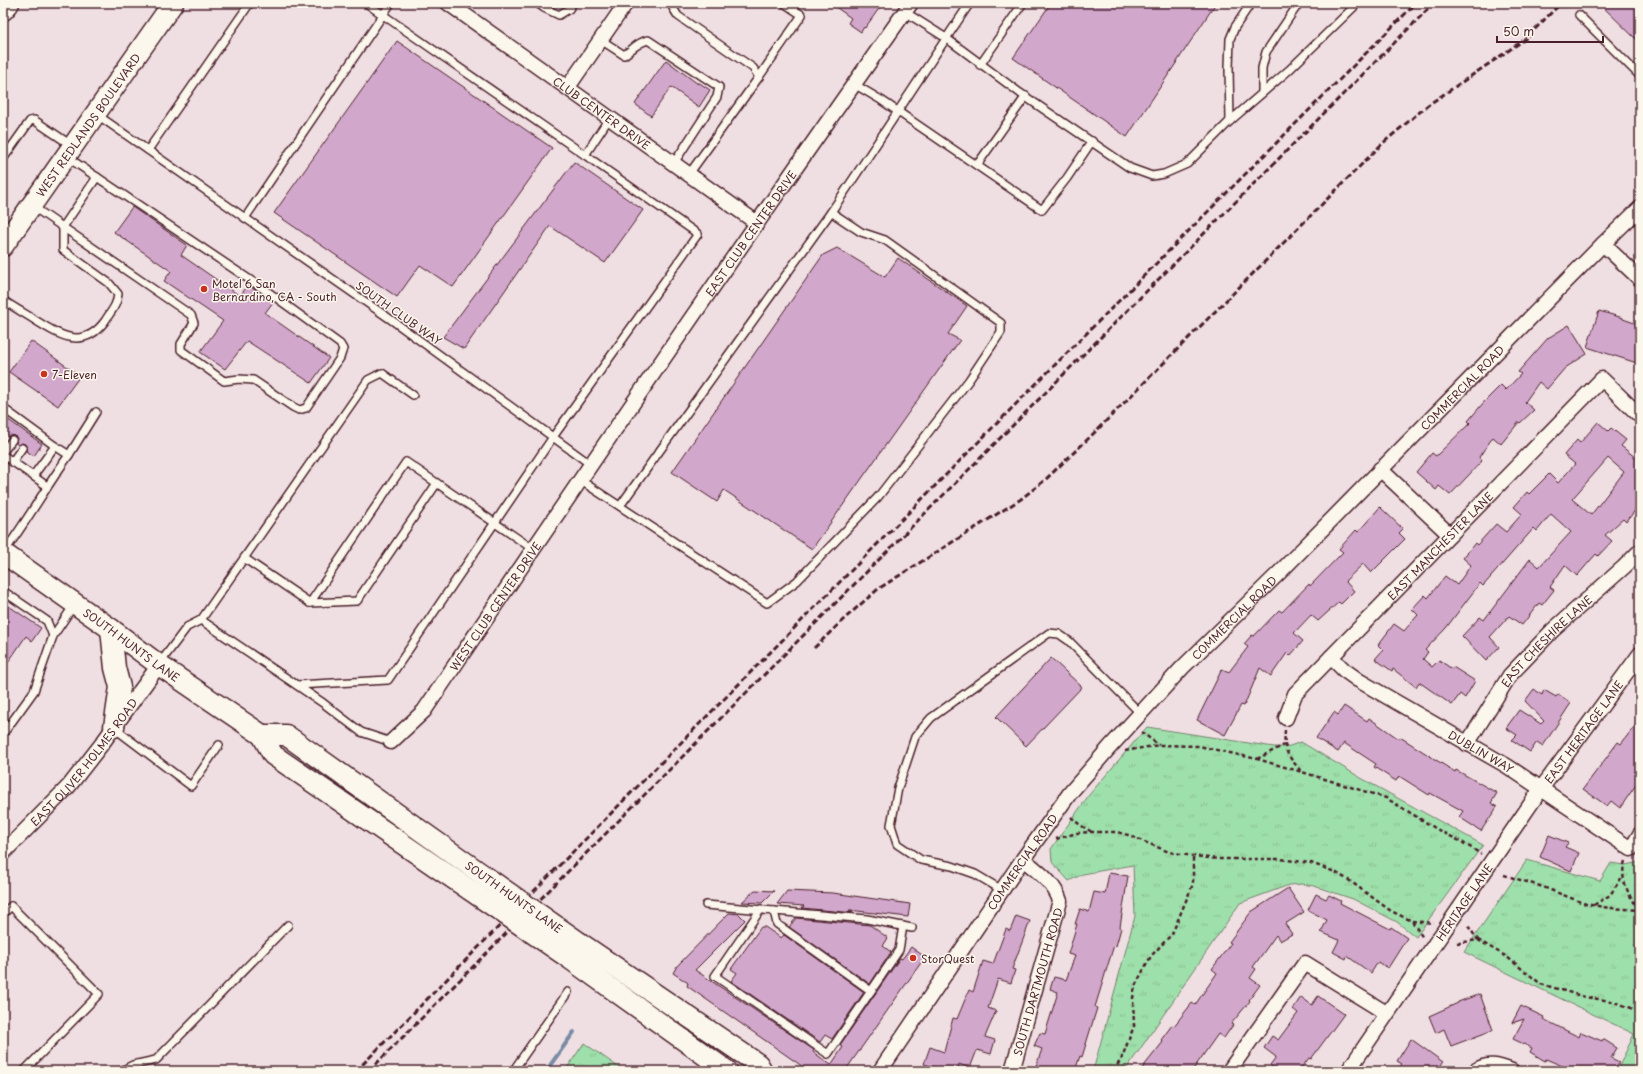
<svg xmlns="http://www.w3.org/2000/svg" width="1643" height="1074" font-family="'Playpen Sans',sans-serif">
  <defs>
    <pattern id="grass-tufts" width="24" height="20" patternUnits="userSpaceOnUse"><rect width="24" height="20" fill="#9ee0ab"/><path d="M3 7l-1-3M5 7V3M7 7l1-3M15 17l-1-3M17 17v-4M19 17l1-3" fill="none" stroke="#8ac093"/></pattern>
  </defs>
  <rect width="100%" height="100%" fill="#efdfe2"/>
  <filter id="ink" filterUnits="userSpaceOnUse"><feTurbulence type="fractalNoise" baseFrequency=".025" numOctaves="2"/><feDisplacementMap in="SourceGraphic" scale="8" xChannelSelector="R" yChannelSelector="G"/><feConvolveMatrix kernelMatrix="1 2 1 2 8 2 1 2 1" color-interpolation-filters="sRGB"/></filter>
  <g filter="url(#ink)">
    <g fill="url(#grass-tufts)" stroke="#74806b">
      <polygon points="1147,727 1274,747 1287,747 1301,742 1361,778 1483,845 1416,937 1397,922 1353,899 1314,886 1302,884 1289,885 1240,903 1125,1071 1093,1071 1135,916 1133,865 1083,874 1069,881 1052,862 1051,849 1089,795"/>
      <polygon points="1527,860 1600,881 1611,863 1625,865 1640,862 1640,1071 1617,1071 1634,1034 1464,952"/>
      <polygon points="584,1043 624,1071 565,1071"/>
    </g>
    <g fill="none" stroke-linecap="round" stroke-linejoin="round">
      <polyline stroke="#798ba6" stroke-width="4" points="546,1071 574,1032"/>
    </g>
    <g fill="#d2a7cc" stroke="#4a1f2b" fill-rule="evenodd">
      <polygon points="830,3 883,3 865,28 864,27 861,32 848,23 851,18"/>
      <polygon points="1051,3 1216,3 1127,137 1013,58"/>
      <polygon points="1599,3 1640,3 1640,43"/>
      <polygon points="397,41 552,148 453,287 420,265 397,297 274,213"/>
      <polygon points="666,60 698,84 698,82 710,90 699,107 671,87 651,116 635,104"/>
      <polygon points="574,162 643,210 605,263 550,226 464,349 443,337"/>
      <polygon points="132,207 187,245 181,255 240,296 248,285 273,302 265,313 329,358 311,383 247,341 225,369 200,352 223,321 164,281 171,271 114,232"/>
      <polygon points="837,248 885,277 898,258 967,306 948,334 960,340 812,549 724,490 717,502 672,472 823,255"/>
      <polygon points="1599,311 1623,318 1623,319 1640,325 1640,364 1587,347"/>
      <polygon points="1569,325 1587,354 1565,368 1547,389 1539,382 1525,402 1534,410 1520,423 1519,422 1501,444 1493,437 1479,457 1482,461 1450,495 1439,486 1436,490 1416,472 1432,453 1436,456 1470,423 1468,421 1484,402 1501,385 1506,390 1521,374 1518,372 1548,338"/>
      <polygon points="31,341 80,376 58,406 9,372"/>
      <polygon points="3,416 42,444 34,456 26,451 27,448 25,444 22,443 18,445 16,443 17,438 15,436 10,435 8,437 3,434"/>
      <path d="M1598 422 1608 431 1611 428 1626 440 1621 446 1640 461V504L1626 522 1623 519 1605 535 1612 541 1598 556 1596 554 1577 576 1565 565 1550 587 1554 590 1542 605 1539 603 1522 625 1509 616 1490 637 1499 647 1486 661 1462 636 1480 617 1484 620 1530 559 1539 567 1571 532 1551 514 1537 531 1534 528 1483 586 1480 583 1446 628 1425 650 1428 652 1423 659 1432 667 1439 660 1452 669 1453 667 1475 681 1465 698 1460 694 1452 705 1419 682 1416 687 1393 669 1392 671 1375 659 1383 650 1378 645 1394 624 1404 631 1418 615 1412 609 1425 595 1428 598 1445 576 1457 585 1471 565 1463 558 1475 543 1477 545 1496 524 1506 532 1522 514 1514 507 1527 492 1529 494 1549 474 1558 483 1575 464 1564 455 1577 440 1580 443ZM1608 458 1624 472 1591 515 1572 499Z"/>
      <polygon points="1380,507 1403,529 1399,533 1405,539 1371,573 1363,564 1345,581 1354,591 1341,604 1339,602 1318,621 1311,615 1294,633 1303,641 1290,656 1287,653 1271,676 1260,668 1244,706 1241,705 1225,735 1197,720 1222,669 1229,672 1248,647 1244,644 1252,635 1254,636 1279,610 1282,612 1309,584 1310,586 1343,552 1339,549 1356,530 1358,532"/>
      <polygon points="3,602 41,628 32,641 26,636 3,670"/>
      <polygon points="1051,658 1082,687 1026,746 996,717"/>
      <polygon points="1534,689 1542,695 1544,690 1556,697 1558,694 1571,703 1543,746 1537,742 1530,752 1512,740 1517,735 1506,728 1519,710 1541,724 1544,721 1525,701"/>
      <polygon points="1344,706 1367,721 1369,718 1399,739 1400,737 1455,772 1456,770 1497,793 1491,803 1497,807 1481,831 1459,817 1463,811 1430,793 1429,795 1399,776 1396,781 1374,767 1376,764 1344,743 1338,752 1316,738 1334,712 1338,715"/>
      <polygon points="1640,719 1640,779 1620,808 1611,801 1607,806 1583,789 1618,742 1621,744"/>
      <polygon points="1549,835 1568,843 1565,847 1579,853 1571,871 1540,857"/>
      <polygon points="1109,873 1128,876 1120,927 1121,928 1116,946 1114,945 1095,1007 1097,1008 1082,1057 1080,1056 1075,1071 1055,1071 1036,1066 1042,1049 1034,1046 1040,1033 1045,1034 1058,992 1050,989 1054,977 1066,980 1075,956 1068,954 1077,924 1075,924 1080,909 1089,912 1094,892 1105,894"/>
      <polygon points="1288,888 1304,912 1285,924 1292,934 1280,941 1276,935 1253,967 1256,969 1250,978 1260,985 1249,1000 1250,1001 1231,1024 1233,1025 1224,1038 1218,1034 1192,1071 1140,1071 1163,1042 1161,1040 1172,1025 1174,1026 1192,1003 1195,1005 1217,973 1212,969 1231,943 1229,942 1251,912"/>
      <polygon points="755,890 774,891 762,903 742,902"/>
      <polygon points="787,891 833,893 910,904 908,917 849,910 854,913 802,908 804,906 777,904"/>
      <polygon points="1316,894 1326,899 1329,895 1341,901 1340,903 1390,929 1391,927 1407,938 1388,968 1378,962 1371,973 1347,956 1346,959 1333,952 1339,940 1321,932 1327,920 1308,910"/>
      <polygon points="729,913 739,914 745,920 695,970 814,1050 813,1052 831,1065 843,1047 840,1045 900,958 902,959 911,947 925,957 845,1071 809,1071 687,986 688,983 673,973 677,966"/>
      <polygon points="1016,916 1030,921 1012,969 1015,970 1011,983 998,979 988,1008 996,1011 985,1037 995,1040 991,1054 977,1050 970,1068 959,1064 957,1071 947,1071 924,1064 930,1047 944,1052 953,1018 957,1019 969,990 973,992 983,961 993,964 1006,929 1010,931"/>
      <polygon points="796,918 870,925 888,938 883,946 891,952 870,984 789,927"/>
      <polygon points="761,927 765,927 781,938 784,935 864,992 832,1039 825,1035 820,1042 731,981 737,973 731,969"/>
      <polygon points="1480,994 1493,1030 1451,1046 1444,1029 1436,1033 1429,1016 1458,1003 1458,1002"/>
      <polygon points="1318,996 1344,1014 1311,1059 1309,1058 1299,1071 1278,1071 1270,1065 1276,1057 1264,1048 1272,1036 1278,1040 1298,1013 1293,1009 1301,997 1312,1005"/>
      <polygon points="1521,1006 1544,1017 1543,1019 1579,1037 1581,1032 1602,1041 1603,1039 1617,1048 1611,1058 1619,1062 1613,1071 1574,1071 1546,1059 1545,1061 1530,1052 1532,1048 1513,1039 1524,1019 1512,1023"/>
      <polygon points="1411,1039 1443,1062 1437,1071 1396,1071 1402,1064 1397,1061"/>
    </g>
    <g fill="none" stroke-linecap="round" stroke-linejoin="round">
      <defs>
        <g id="service">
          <polyline points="366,3 585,155 610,117"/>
          <polyline points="537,3 544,8 559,15 569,9 573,3"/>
          <polyline points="673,3 673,8 678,16 753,68 759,77 689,174"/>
          <polyline points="905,12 946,38 1020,93 1130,168 1152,176 1164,174 1187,164 1230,121 1289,70 1358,3"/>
          <polyline points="1579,15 1640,76"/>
          <path d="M601 40 624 55C633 49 638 42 648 40L719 87 717 97 674 163"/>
          <polyline points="980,65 1023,3"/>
          <polyline points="759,77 802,15 784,3"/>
          <polyline points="854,84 881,100 1042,210 1067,178 1092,141"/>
          <polyline points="1262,93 1262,68 1266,52 1299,3"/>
          <polyline points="96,114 393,321 590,464"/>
          <polyline points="1230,121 1229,68 1230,39 1235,27 1251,3"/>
          <polyline points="148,150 250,3"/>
          <polyline points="3,159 30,121 34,120 71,145"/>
          <polyline points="977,165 1026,96"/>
          <polyline points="32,206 191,315 194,323 181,344 181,350 224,381 239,379 253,380 293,407 299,410 306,408 340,358 343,349 340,344 271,294 67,157"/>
          <path d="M831 212C878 143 923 72 970 3"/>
          <polyline points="245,218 391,3"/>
          <path d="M3 300C13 307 24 313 35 320 59 335 83 351 105 321 111 311 117 306 118 294L109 283 63 250V227L97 177"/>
          <polyline points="3,408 55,446 33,476 3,455"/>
          <polyline points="3,452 12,440"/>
          <polyline points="69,455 96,412"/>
          <polyline points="12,462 22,448"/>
          <polyline points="33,476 47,486"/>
          <polyline points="580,480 767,603 797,581 878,497 969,380 1001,332 1001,323 885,240 861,232 831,212 620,506"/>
          <polyline points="437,483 357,601 310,603 406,462 533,549"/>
          <path d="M4 552C27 521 46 487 69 455L55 446"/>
          <polyline points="244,558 310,603"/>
          <polyline points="3,591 47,621 53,636"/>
          <polyline points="201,620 323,703 361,732 391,742"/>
          <polyline points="160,663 187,627 201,620 368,380 382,373 413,395"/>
          <polyline points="297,685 388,680 553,437 698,234 585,155"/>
          <polyline points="114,728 191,786 219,745"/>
          <polyline points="3,734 34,691 53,636 74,605"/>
          <polyline points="1002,890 975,874 952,866 921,860 897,844 891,825 898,788 915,737 931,718 1049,633 1059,634 1069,641 1141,714"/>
          <polyline points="706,905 867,919 912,928"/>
          <polyline points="761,909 715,976 828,1054 899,950 903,926"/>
          <polyline points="774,911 777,924 871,991"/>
          <polyline points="3,914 11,906 99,994 24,1071"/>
          <polyline points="121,1071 133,1065 156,1060 288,925"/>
          <polyline points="513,1071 568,992"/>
        </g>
        <g id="minor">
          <path id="s1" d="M448 3 757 223"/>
          <polyline points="568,87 626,3"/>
          <polyline points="1603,244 1640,279"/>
          <polyline points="1380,469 1450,535"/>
          <path id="s2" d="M1331 657 1344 670 1358 680 1507 766 1631 849 1640 834"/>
          <path id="s3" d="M1286 718 1295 694 1602 379 1640 416"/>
          <path id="s4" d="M391 742 424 711C584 473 746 237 911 3"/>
          <path id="s5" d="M1467 744 1510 675 1553 630 1624 567 1640 551"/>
          <path id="s6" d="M3 853 69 786 101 745 159 665"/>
          <path id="s7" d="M880 1071 1023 859 1070 793 1109 748 1182 668 1282 570 1603 244 1640 208"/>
          <path id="s8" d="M1012 1071 1060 901C1054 882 1038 872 1023 859"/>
          <polyline points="1229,1071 1305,963 1386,1013"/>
          <path id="s9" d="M1348 1071 1541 789 1640 654"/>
          <path d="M1475 1071C1487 1062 1499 1066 1512 1071"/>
        </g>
        <g id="secondary">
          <path id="s10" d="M3 246 173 3"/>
          <path id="s11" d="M3 553 111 629 159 665 262 735 273 755 470 890"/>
          <polyline points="111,629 115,668 120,687 114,727"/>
          <polyline points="262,735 286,735 483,875"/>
          <polyline points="580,943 758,1064 762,1071"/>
          <polyline points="566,956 727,1071"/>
        </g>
        <polyline id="motorway" points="3,9 8,3"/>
      </defs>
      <use href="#service" stroke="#4a1f2b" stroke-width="10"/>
      <use href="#minor" stroke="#4a1f2b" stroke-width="17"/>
      <use href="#secondary" stroke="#4a1f2b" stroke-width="23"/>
      <use href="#motorway" stroke="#4a1f2b" stroke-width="25"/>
      <g stroke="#4a1f2b" stroke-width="2.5" stroke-dasharray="4 3" stroke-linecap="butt">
        <path d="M1285 730C1283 751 1288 756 1301 771"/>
        <polyline points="1141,732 1159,745"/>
        <polyline points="1125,751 1159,745 1199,746 1257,759 1302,772 1386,798 1440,831 1460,841 1481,854"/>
        <polyline points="1257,759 1284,745"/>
        <polyline points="1071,817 1080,825 1092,832"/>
        <polyline points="1056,839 1077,833 1092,832 1117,832 1128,835 1169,852 1193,856 1217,859 1279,859 1311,863 1335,872 1350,881 1391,911 1412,921 1423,938"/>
        <path d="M1625 861C1619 881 1629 894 1639 910"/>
        <polyline points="1504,875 1543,887 1586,904 1609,908 1640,910"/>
        <polyline points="1594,905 1610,895 1622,877"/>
        <polyline points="1412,921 1433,923"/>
        <polyline points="1468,926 1478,940"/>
        <polyline points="1457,943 1478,940 1507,957 1541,984 1585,997 1611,1001 1640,1011"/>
        <polyline points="1113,1071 1121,1060 1134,1026 1133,998 1135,986 1151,956 1172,934 1193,884 1193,856"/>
      </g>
      <use href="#service" stroke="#fbf7ec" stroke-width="7"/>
      <use href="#minor" stroke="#fbf7ec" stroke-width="14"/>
      <use href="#secondary" stroke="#fbf7ec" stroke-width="20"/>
      <use href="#motorway" stroke="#fbf7ec" stroke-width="22"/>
      <g stroke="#4a1f2b" stroke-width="3" stroke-dasharray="6 3" stroke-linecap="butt">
        <polyline points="814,648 843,620 878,589 1021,499 1045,480 1089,438 1383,143 1428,105 1524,40 1561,3"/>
        <polyline points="356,1071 1018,402 1416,3"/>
        <polyline points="369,1071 1434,3"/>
      </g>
      <defs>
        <g id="secondary-bridge">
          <polyline points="483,875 580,943"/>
          <polyline points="470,890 566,956"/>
        </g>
      </defs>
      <use href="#secondary-bridge" stroke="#4a1f2b" stroke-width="23" stroke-linecap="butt"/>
      <use href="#secondary-bridge" stroke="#fbf7ec" stroke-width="20"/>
    </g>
  </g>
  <g fill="#c8321e" stroke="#fbf7ec" stroke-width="1.5">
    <circle cx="204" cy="289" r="4"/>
    <circle cx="44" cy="374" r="4"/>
    <circle cx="913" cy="958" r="4"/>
  </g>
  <g text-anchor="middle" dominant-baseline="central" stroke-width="3" stroke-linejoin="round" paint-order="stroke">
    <g font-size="11" fill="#4a1f2b" stroke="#fbf7ec">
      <text stroke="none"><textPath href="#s1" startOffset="189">CLUB CENTER DRIVE</textPath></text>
      <text stroke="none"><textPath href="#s10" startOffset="148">WEST REDLANDS BOULEVARD</textPath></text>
      <text stroke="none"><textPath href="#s4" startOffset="624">EAST CLUB CENTER DRIVE</textPath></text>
      <text transform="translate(399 313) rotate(35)">SOUTH CLUB WAY</text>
      <text stroke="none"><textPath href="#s7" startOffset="901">COMMERCIAL ROAD</textPath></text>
      <text stroke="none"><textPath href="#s3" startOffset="233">EAST MANCHESTER LANE</textPath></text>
      <text stroke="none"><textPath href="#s4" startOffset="172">WEST CLUB CENTER DRIVE</textPath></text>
      <text stroke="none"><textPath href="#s7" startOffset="577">COMMERCIAL ROAD</textPath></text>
      <text stroke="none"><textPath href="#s5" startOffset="131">EAST CHESHIRE LANE</textPath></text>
      <text stroke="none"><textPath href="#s11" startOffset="158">SOUTH HUNTS LANE</textPath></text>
      <text stroke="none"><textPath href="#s9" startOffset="413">EAST HERITAGE LANE</textPath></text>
      <text stroke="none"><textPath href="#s2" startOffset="178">DUBLIN WAY</textPath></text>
      <text stroke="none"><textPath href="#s6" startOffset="122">EAST OLIVER HOLMES ROAD</textPath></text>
      <text stroke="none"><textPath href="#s7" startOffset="253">COMMERCIAL ROAD</textPath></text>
      <text transform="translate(514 897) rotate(35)">SOUTH HUNTS LANE</text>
      <text stroke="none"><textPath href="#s9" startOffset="205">HERITAGE LANE</textPath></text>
      <text stroke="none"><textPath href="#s8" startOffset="93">SOUTH DARTMOUTH ROAD</textPath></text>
    </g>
    <g font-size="11" fill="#4a1f2b" stroke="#fbf7ec" text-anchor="start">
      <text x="212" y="283">Motel 6 San<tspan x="212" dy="13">Bernardino, CA - South</tspan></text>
      <text x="52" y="374">7-Eleven</text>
      <text x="921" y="958">StorQuest</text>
    </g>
  </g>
  <rect width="1643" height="1074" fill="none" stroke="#fbf7ec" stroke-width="16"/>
  <rect x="8" y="8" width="1627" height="1058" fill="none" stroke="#4a1f2b" stroke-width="1.5" filter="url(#ink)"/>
  <path d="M1497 36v6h106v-6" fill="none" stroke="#4a1f2b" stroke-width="2"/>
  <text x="1503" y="36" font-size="12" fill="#4a1f2b" stroke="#fbf7ec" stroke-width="3" paint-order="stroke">50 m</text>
</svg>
